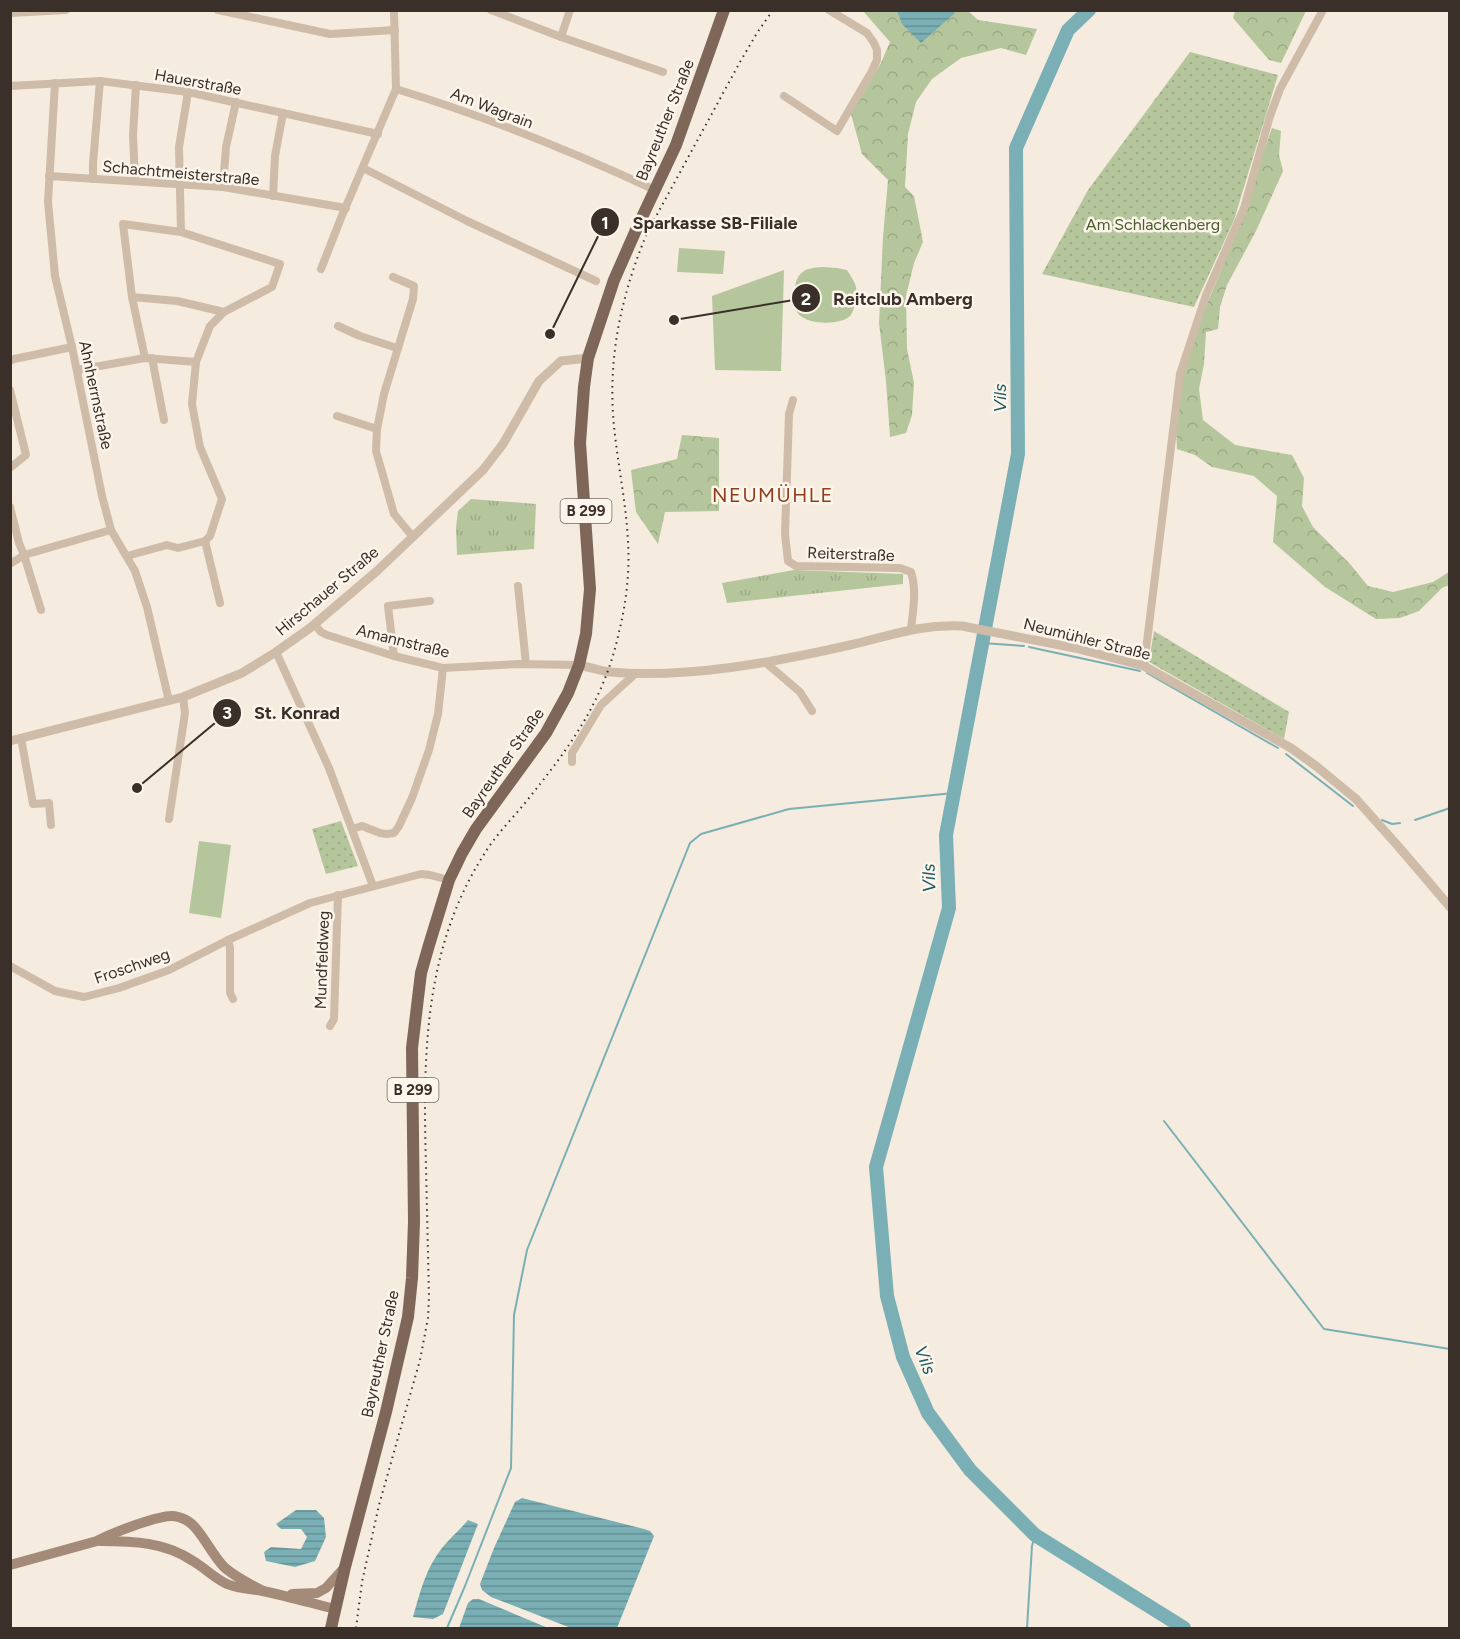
<svg xmlns="http://www.w3.org/2000/svg" width="1460" height="1639" font-family="Figtree,sans-serif">
  <defs>
    <pattern id="grass-tufts" width="24" height="20" patternUnits="userSpaceOnUse" patternTransform="scale(1.5)"><rect width="24" height="20" fill="#b6c69c"/><path d="M3 7l-1-3M5 7V3M7 7l1-3M15 17l-1-3M17 17v-4M19 17l1-3" fill="none" stroke="#9daa86"/></pattern>
    <pattern id="forest-crowns" width="20" height="18" patternUnits="userSpaceOnUse" patternTransform="scale(1.5)"><rect width="20" height="18" fill="#b6c69c"/><path d="M2 6a3 3 0 1 1 6 0M12 15a3 3 0 1 1 6 0" fill="none" stroke="#9daa86"/></pattern>
    <pattern id="park-dots" width="8" height="8" patternUnits="userSpaceOnUse" patternTransform="scale(1.5)"><rect width="8" height="8" fill="#b6c69c"/><path d="M2 2h.1M6 6h.1" fill="none" stroke="#9daa86" stroke-width="1.8" stroke-linecap="round"/></pattern>
    <pattern id="water-rules" width="6" height="5" patternUnits="userSpaceOnUse" patternTransform="scale(1.5)"><rect width="6" height="5" fill="#7ab0b5"/><path d="M0 2.5h6" fill="none" stroke="#659093"/></pattern>
  </defs>
  <rect width="100%" height="100%" fill="#f5ebde"/>
  <g fill="url(#grass-tufts)">
    <polygon points="471,499 536,504 534,549 457,555 456,528 458,511"/>
    <polygon points="794,570 903,574 903,584 727,603 722,583"/>
  </g>
  <g fill="url(#forest-crowns)">
    <polygon points="863,11 968,11 978,20 1037,29 1026,55 1001,48 961,58 932,79 916,102 908,134 905,187 914,196 923,242 914,263 906,296 907,349 914,383 912,415 906,433 890,437 886,381 879,323 883,237 888,180 862,154 851,114 881,63 890,42"/>
    <polygon points="1235,11 1235,10 1306,11 1281,63 1269,60 1233,18"/>
    <polygon points="1272,128 1281,131 1279,155 1283,171 1256,231 1227,285 1220,307 1218,329 1206,332 1204,364 1199,389 1203,420 1235,445 1292,455 1304,478 1302,506 1313,527 1350,564 1368,586 1393,592 1433,582 1449,572 1449,585 1442,588 1419,611 1400,618 1376,619 1325,587 1273,542 1277,496 1254,476 1212,467 1195,455 1177,449 1176,427 1181,386 1191,342 1245,213 1259,164"/>
    <polygon points="682,435 719,438 719,511 665,512 658,544 636,512 631,470 677,459"/>
  </g>
  <g fill="url(#park-dots)">
    <polygon points="1190,52 1278,75 1234,220 1194,307 1042,274 1088,190"/>
    <polygon points="1154,631 1289,712 1284,739 1149,662"/>
    <polygon points="341,821 358,866 326,874 312,829"/>
  </g>
  <g fill="#b6c69c">
    <polygon points="679,248 725,251 723,274 677,272"/>
    <path d="M822 267 837 268 847 270C850 275 855 282 856 287 857 294 855 309 851 315 842 326 802 326 796 310 793 304 794 294 795 287 798 270 807 268 822 267Z"/>
    <polygon points="784,270 781,371 715,370 712,296"/>
    <polygon points="199,841 231,845 221,918 189,913"/>
  </g>
  <g fill="url(#water-rules)">
    <polygon points="952,11 955,13 921,43 902,24 897,11"/>
    <polygon points="522,1498 644,1529 650,1531 654,1536 617,1628 571,1628 491,1597 482,1590 480,1584 494,1548 515,1502"/>
    <polygon points="296,1510 316,1510 324,1518 326,1537 315,1561 295,1567 266,1561 264,1552 271,1547 301,1549 307,1537 301,1529 281,1529 276,1524"/>
    <path d="M468 1520 478 1524 443 1614 433 1619 413 1617C420 1592 426 1568 442 1548 450 1538 460 1530 468 1520Z"/>
    <polygon points="473,1599 479,1599 548,1628 459,1628 468,1603"/>
  </g>
  <g fill="none" stroke-linecap="round" stroke-linejoin="round">
    <g stroke="#7ab0b5" stroke-width="2">
      <polyline points="982,643 1024,646"/>
      <polyline points="1029,647 1140,671"/>
      <polyline points="1147,673 1278,748"/>
      <polyline points="1286,754 1353,806"/>
      <polyline points="1382,820 1392,824 1400,823"/>
      <polyline points="1415,820 1450,808"/>
      <polyline points="1164,1121 1324,1329 1450,1349"/>
      <polyline points="447,1628 465,1586 511,1468 514,1315 527,1250 690,843 701,834 789,809 954,793"/>
      <polyline points="1027,1628 1032,1546 1035,1535"/>
    </g>
    <polyline stroke="#7ab0b5" stroke-width="14" points="1089,10 1068,30 1016,148 1018,454 946,835 949,908 876,1167 887,1296 903,1357 928,1413 970,1470 1035,1535 1184,1628"/>
    <g stroke="#cfbca8" stroke-width="8">
      <polyline points="218,10 330,34 395,30"/>
      <polyline points="491,10 561,37 663,72"/>
      <polyline points="10,13 66,10"/>
      <polyline points="561,37 570,10"/>
      <polyline points="55,83 48,202 55,276 72,347 102,496 111,530 135,571 147,607 169,701"/>
      <polyline points="10,86 100,81 188,92 378,134"/>
      <path d="M396 89C485 116 571 151 655 190"/>
      <polyline points="784,96 837,131 872,71 877,60 877,50 874,43 867,33 829,10"/>
      <polyline points="363,168 467,221 596,281"/>
      <polyline points="49,176 223,187 346,208"/>
      <polyline points="93,179 93,163 100,81"/>
      <polyline points="135,181 133,135 136,85"/>
      <polyline points="223,187 226,147 236,102"/>
      <polyline points="273,196 275,156 283,113"/>
      <polyline points="181,232 123,224 132,297 177,301 224,312 272,287 280,264 181,232 179,147 188,92"/>
      <polyline points="321,269 341,218 396,89 394,10"/>
      <polyline points="393,277 414,286 413,299 384,394 377,429 376,451 394,514 413,537"/>
      <polyline points="132,297 145,358"/>
      <polyline points="338,326 360,336 397,348"/>
      <polyline points="152,358 164,420"/>
      <polyline points="10,361 14,359 72,347"/>
      <polyline points="77,370 145,358 196,362"/>
      <polyline points="10,390 26,455 10,468"/>
      <path d="M793 400 789 414 785 534 788 561 796 566 900 568 911 572C917 591 913 610 911 629"/>
      <polyline points="337,416 377,429"/>
      <polyline points="10,507 19,543 24,555 41,610"/>
      <polyline points="205,541 220,603"/>
      <polyline points="127,556 167,545 178,548 205,541 210,536 222,499 200,447 192,404 196,362 210,326 224,312"/>
      <polyline points="10,564 24,555 111,530"/>
      <polyline points="518,586 526,664"/>
      <polyline points="315,625 321,632 327,635 394,656 443,668 519,664 579,665"/>
      <polyline points="276,652 329,768 373,886"/>
      <polyline points="394,656 388,606 430,601"/>
      <polyline points="765,662 800,692 812,711"/>
      <polyline points="1144,666 1180,374 1206,295 1244,208 1270,116 1280,89 1323,10"/>
      <polyline points="21,738 33,804 49,803 51,825"/>
      <polyline points="572,762 572,753 601,705 636,673"/>
      <polyline points="169,819 185,713 183,697"/>
      <polyline points="352,829 362,826 380,833 387,834 394,833 399,826 412,798 429,750 438,714 443,668"/>
      <polyline points="228,940 230,948 230,993 233,999"/>
      <polyline points="10,966 55,991 84,997 119,988 169,970 228,940 310,903 421,874 430,875 449,880"/>
      <polyline points="330,1026 334,1019 338,895"/>
    </g>
    <g stroke="#cfbca8" stroke-width="9">
      <path d="M579 665C589 667 600 671 610 672 686 679 776 662 850 645 890 636 919 624 962 626L1075 648 1144 666 1291 748 1316 766 1356 799 1398 846 1450 907"/>
      <polyline points="10,741 183,697 242,673 276,652 310,628 377,571 483,470 503,444 539,381 561,361 588,358"/>
    </g>
    <g stroke="#a38a79" stroke-width="10">
      <path d="M100 1541C133 1541 165 1542 193 1561 205 1568 214 1578 227 1584 239 1589 251 1589 263 1591 287 1596 311 1603 335 1609"/>
      <path d="M10 1565 97 1541C112 1533 156 1516 172 1516 177 1516 182 1518 186 1520 200 1527 211 1554 224 1567 235 1577 250 1584 263 1591"/>
      <polyline points="292,1594 317,1593 326,1588 345,1567"/>
    </g>
    <polyline stroke="#7e6759" stroke-width="12" points="331,1628 345,1567 386,1412 408,1317 412,1278 414,1222 412,1048 421,973 429,945 449,880 462,853 476,829 546,733 568,693 579,665 586,634 590,589 580,443 584,387 588,358 614,280 636,230 676,145 724,10"/>
    <path stroke="#3b3029" stroke-width="2" stroke-dasharray="1.5 4.5" stroke-linecap="butt" d="M356 1628 362 1582 379 1505 420 1360 428 1318 429 1297C428 1253 427 1210 426 1167 423 1059 423 951 483 856 494 837 511 820 525 803 569 748 604 702 619 632 626 604 630 572 628 542 626 499 616 457 613 414 609 350 623 291 647 233L740 62 757 33 773 10"/>
  </g>
  <g text-anchor="middle" dominant-baseline="central" stroke-width="5" stroke-linejoin="round" paint-order="stroke">
    <g fill="#fcf5eb" stroke="#756b63" stroke-width="1.5">
      <rect x="560.5" y="499" width="51" height="24" rx="4.5"/>
      <rect x="387.5" y="1078" width="51" height="24" rx="4.5"/>
    </g>
    <g font-size="15" font-weight="bold" fill="#3b3029">
      <text x="586" y="511">B 299</text>
      <text x="413" y="1090">B 299</text>
    </g>
    <g font-size="16" fill="#3b3029" stroke="#fcf5eb">
      <text transform="translate(198 82) rotate(10)">Hauerstraße</text>
      <text transform="translate(492 108) rotate(21)">Am Wagrain</text>
      <text transform="translate(665 120) rotate(-68)">Bayreuther Straße</text>
      <text transform="translate(181 173) rotate(5)">Schachtmeisterstraße</text>
      <text transform="translate(96 395) rotate(78)">Ahnherrnstraße</text>
      <text transform="translate(851 554) rotate(2)">Reiterstraße</text>
      <text transform="translate(327 591) rotate(-40)">Hirschauer Straße</text>
      <text transform="translate(1087 639) rotate(14)">Neumühler Straße</text>
      <text transform="translate(403 641) rotate(14)">Amannstraße</text>
      <text transform="translate(503 763) rotate(-55)">Bayreuther Straße</text>
      <text transform="translate(322 960) rotate(-88)">Mundfeldweg</text>
      <text transform="translate(132 966) rotate(-19)">Froschweg</text>
      <text transform="translate(380 1354) rotate(-78)">Bayreuther Straße</text>
    </g>
    <g font-size="16" fill="#485c2a" stroke="#fcf5eb">
      <text x="1153" y="224">Am Schlackenberg</text>
    </g>
    <g font-size="18" font-style="italic" fill="#1a5a61" stroke="#fcf5eb">
      <text transform="translate(1000 398) rotate(-90)">Vils</text>
      <text transform="translate(929 878) rotate(-92)">Vils</text>
      <text transform="translate(925 1360) rotate(68)">Vils</text>
    </g>
    <g font-size="20" letter-spacing="1.5" fill="#933c19" stroke="#fcf5eb">
      <text x="773" y="495">NEUMÜHLE</text>
    </g>
  </g>
  <path fill="none" stroke="#3b3029" stroke-width="2" d="M550 334L605 222M674 320L806 298M137 788L227 713"/>
  <g fill="#3b3029" stroke="#fcf5eb" stroke-width="2">
    <circle cx="550" cy="334" r="6"/>
    <circle cx="674" cy="320" r="6"/>
    <circle cx="137" cy="788" r="6"/>
    <circle cx="605" cy="222" r="15"/>
    <circle cx="806" cy="298" r="15"/>
    <circle cx="227" cy="713" r="15"/>
  </g>
  <g font-size="18" text-anchor="middle" font-weight="bold" fill="#fff">
    <text x="605" y="229">1</text>
    <text x="806" y="305">2</text>
    <text x="227" y="719">3</text>
  </g>
  <g font-size="18" text-anchor="middle" font-weight="bold" fill="#3b3029" stroke="#fcf5eb" stroke-width="5" stroke-linejoin="round" paint-order="stroke">
    <text x="715" y="229">Sparkasse SB-Filiale</text>
    <text x="903" y="305">Reitclub Amberg</text>
    <text x="297" y="719">St. Konrad</text>
  </g>
  <rect width="1460" height="1639" fill="none" stroke="#3b3029" stroke-width="24"/>
</svg>
